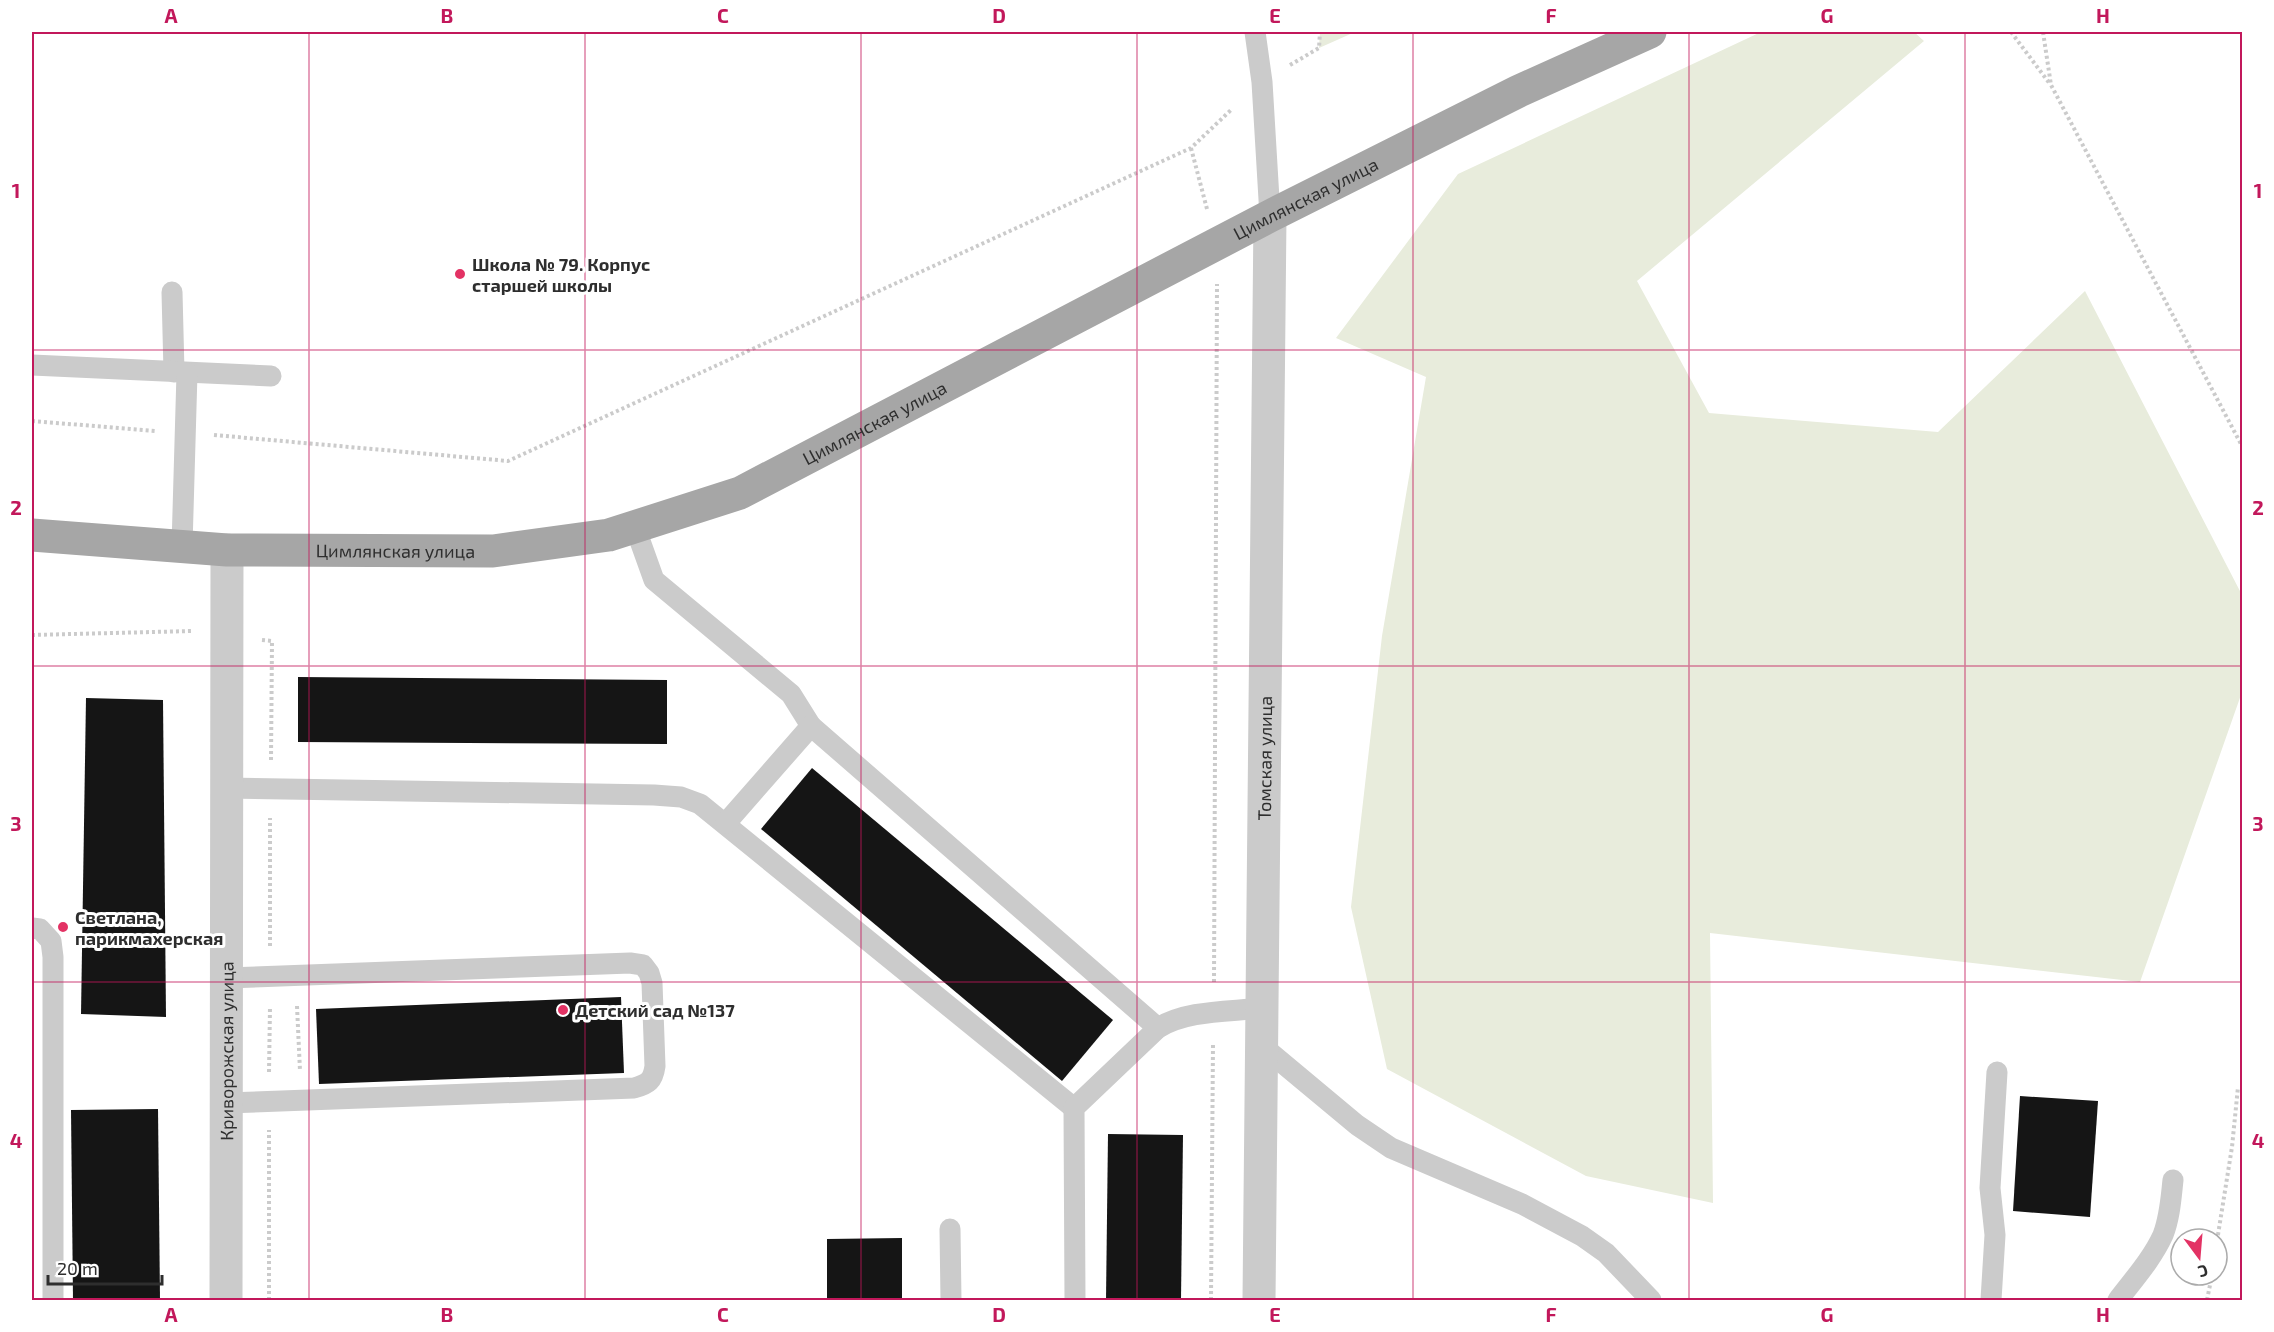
<svg xmlns="http://www.w3.org/2000/svg" width="2274" height="1332" font-family="'Exo 2',sans-serif">
  <rect width="100%" height="100%" fill="#fff"/>
  <g fill="#e8ecdc">
    <polygon points="1320,32 1355,32 1319,48"/>
    <polygon points="1761,32 1914,32 1924,41 1637,281 1709,413 1938,432 2085,291 2242,595 2242,692 2140,982 1710,933 1713,1203 1586,1176 1387,1069 1351,907 1382,636 1426,377 1336,338 1458,174"/>
  </g>
  <g fill="#151515">
    <polygon points="298,677 667,680 667,744 298,742"/>
    <polygon points="86,698 163,700 166,1017 81,1014"/>
    <polygon points="812,768 1113,1020 1062,1081 761,829"/>
    <polygon points="621,997 624,1073 319,1084 316,1009"/>
    <polygon points="2020,1096 2098,1101 2090,1217 2013,1211"/>
    <polygon points="158,1109 160,1300 73,1300 71,1110"/>
    <polygon points="1108,1134 1183,1135 1181,1300 1106,1300"/>
    <polygon points="902,1238 902,1300 827,1300 827,1239"/>
  </g>
  <g fill="none" stroke-linecap="round" stroke-linejoin="round">
    <g stroke="#cbcbcb" stroke-width="4" stroke-dasharray="3 3" stroke-linecap="butt">
      <polyline points="2011,32 2050,84"/>
      <polyline points="2043,32 2051,85 2242,446"/>
      <polyline points="1290,65 1319,48 1320,32"/>
      <polyline points="1191,148 1207,209"/>
      <polyline points="32,421 156,431"/>
      <polyline points="214,435 508,461 1191,148 1232,109"/>
      <polyline points="32,635 192,631"/>
      <polyline points="262,640 272,641 271,760"/>
      <polyline points="270,946 270,818"/>
      <polyline points="1214,982 1217,284"/>
      <polyline points="297,1006 300,1071"/>
      <polyline points="2242,1021 2242,1012"/>
      <polyline points="269,1072 270,1007"/>
      <polyline points="2217,1241 2232,1147 2238,1087"/>
      <polyline points="269,1300 269,1130"/>
      <polyline points="1211,1300 1213,1043"/>
      <polyline points="2207,1300 2212,1275"/>
    </g>
    <g stroke="#cbcbcb" stroke-width="21">
      <polyline points="1255,32 1262,82 1270,216"/>
      <polyline points="172,292 174,372"/>
      <polyline points="32,365 271,376"/>
      <polyline points="635,527 654,580 791,694 811,726"/>
      <polyline points="182,546 187,373"/>
      <polyline points="226,788 654,795 681,797 700,804 1074,1108"/>
      <polyline points="726,823 811,726 1158,1028"/>
      <polyline points="32,928 40,929 51,941 53,957 53,1300"/>
      <path d="M226 978 630 963 643 965 649 973 652 983 655 1066C653 1081 648 1084 634 1088L226 1103"/>
      <polyline points="1261,1045 1357,1125 1391,1148 1522,1204 1582,1236 1606,1253 1651,1300"/>
      <polyline points="950,1229 951,1300"/>
      <path d="M1075 1300 1074 1108 1158 1028C1187 1010 1228 1012 1262 1008"/>
      <polyline points="1991,1300 1995,1235 1990,1188 1997,1072"/>
      <path d="M2118 1300C2134 1279 2152 1259 2163 1235 2170 1217 2171 1198 2173 1180"/>
    </g>
    <path stroke="#cbcbcb" stroke-width="33" id="s1" d="M226 1300 227 550"/>
    <path stroke="#cbcbcb" stroke-width="33" id="s2" d="M1259 1300 1270 216"/>
    <path stroke="#a6a6a6" stroke-width="33" id="s3" d="M32 535 227 550 493 551 609 535 740 493 1270 216 1519 91 1650 32"/>
  </g>
  <path fill="none" stroke="#c2185b" stroke-width="1.5" stroke-opacity="0.55" d="M309 32V1300M585 32V1300M861 32V1300M1137 32V1300M1413 32V1300M1689 32V1300M1965 32V1300M32 350H2242M32 666H2242M32 982H2242"/>
  <g fill="#e33264" stroke="#fff" stroke-width="2">
    <circle cx="460" cy="274" r="6"/>
    <circle cx="63" cy="927" r="6"/>
    <circle cx="563" cy="1010" r="6"/>
  </g>
  <g text-anchor="middle" dominant-baseline="central" stroke-width="6" stroke-linejoin="round" paint-order="stroke">
    <g font-size="18" fill="#2e2e2e" stroke="#fff">
      <text stroke="none"><textPath href="#s3" startOffset="1354">Цимлянская улица</textPath></text>
      <text stroke="none"><textPath href="#s3" startOffset="868">Цимлянская улица</textPath></text>
      <text stroke="none"><textPath href="#s3" startOffset="364">Цимлянская улица</textPath></text>
      <text stroke="none"><textPath href="#s2" startOffset="542">Томская улица</textPath></text>
      <text stroke="none"><textPath href="#s1" startOffset="249">Криворожская улица</textPath></text>
    </g>
    <g font-size="18" font-weight="bold" fill="#2e2e2e" stroke="#fff" text-anchor="start">
      <text x="472" y="264">Школа № 79. Корпус<tspan x="472" dy="21">старшей школы</tspan></text>
      <text x="75" y="917">Светлана,<tspan x="75" dy="21">парикмахерская</tspan></text>
      <text x="575" y="1010">Детский сад №137</text>
    </g>
  </g>
  <rect width="2274" height="1332" fill="none" stroke="#ffffff" stroke-width="66"/>
  <g transform="translate(2199 1257) rotate(164)"><circle r="28" fill="#ffffff" stroke="#ababab" stroke-width="1.5"/>
  <path d="M0-4.5L10 22L0 15L-10 22Z" fill="#e33264"/>
  <text y="-9" font-size="16" font-weight="bold" text-anchor="middle" fill="#2e2e2e">С</text>
  </g>
  <path d="M48 1275v9h114v-9" fill="none" stroke="#2e2e2e" stroke-width="3"/>
  <text x="57" y="1275" font-size="18" fill="#2e2e2e" stroke="#ffffff" stroke-width="4.5" paint-order="stroke">20 m</text>
  <rect x="33" y="33" width="2208" height="1266" fill="none" stroke="#c2185b" stroke-width="2"/>
  <g font-size="20" text-anchor="middle" font-weight="bold" fill="#c2185b">
    <text x="171" y="23">A</text>
    <text x="447" y="23">B</text>
    <text x="723" y="23">C</text>
    <text x="999" y="23">D</text>
    <text x="1275" y="23">E</text>
    <text x="1551" y="23">F</text>
    <text x="1827" y="23">G</text>
    <text x="2103" y="23">H</text>
    <text x="16" y="198">1</text>
    <text x="2258" y="198">1</text>
    <text x="16" y="515">2</text>
    <text x="2258" y="515">2</text>
    <text x="16" y="831">3</text>
    <text x="2258" y="831">3</text>
    <text x="16" y="1148">4</text>
    <text x="2258" y="1148">4</text>
    <text x="171" y="1322">A</text>
    <text x="447" y="1322">B</text>
    <text x="723" y="1322">C</text>
    <text x="999" y="1322">D</text>
    <text x="1275" y="1322">E</text>
    <text x="1551" y="1322">F</text>
    <text x="1827" y="1322">G</text>
    <text x="2103" y="1322">H</text>
  </g>
</svg>
